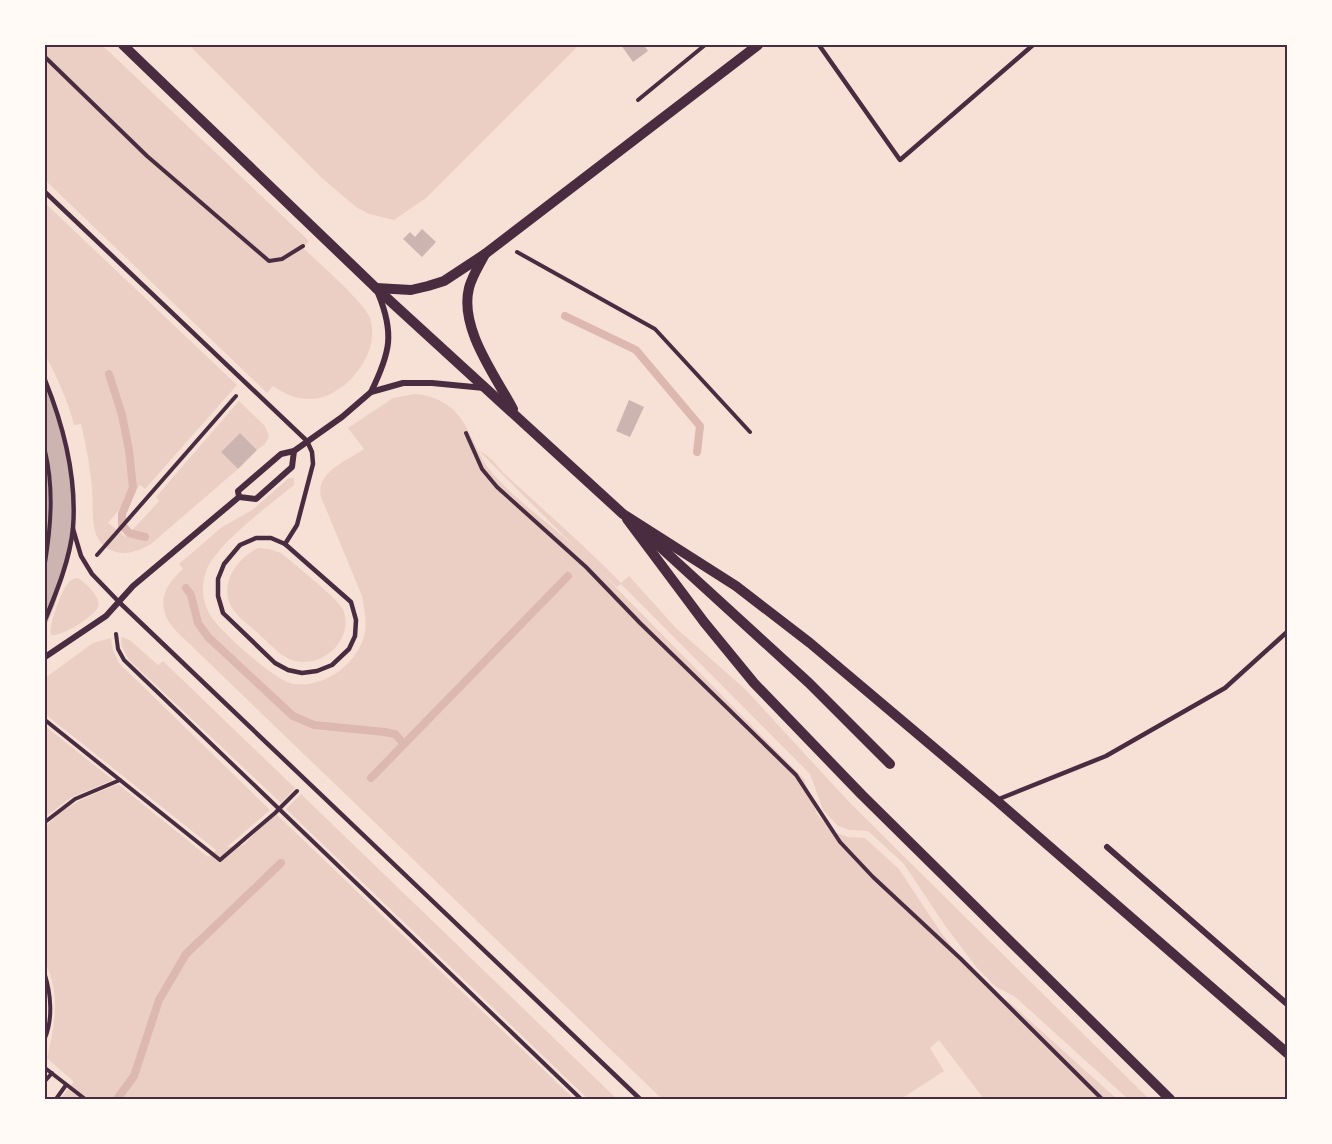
<svg xmlns="http://www.w3.org/2000/svg" width="1332" height="1144" font-family="Manrope,sans-serif">
  <rect width="100%" height="100%" fill="#f7e1d7"/>
  <g fill="#ebcfc5">
    <path d="M45 45H102L309 241 303 248C317 261 365 303 370 318 382 352 346 397 312 399 297 400 285 394 273 386L267 393 45 180Z"/>
    <polygon points="189,45 579,45 426,198 394,220 369,214 356,207 323,179"/>
    <path d="M45 203 237 385 145 489 140 485 108 523 126 537 159 501 156 497 239 401 265 426 269 436 265 444 257 450 240 433 221 452 238 469 151 544C140 550 129 555 116 552 87 545 94 510 92 488 90 466 86 445 81 424L74 425C68 401 57 377 45 355Z"/>
    <path d="M415 394C428 395 440 399 450 407 468 421 475 450 489 469 512 498 548 522 575 547L479 451C492 456 498 469 509 478 547 513 585 546 621 583L629 576 676 628 745 689 851 804 1149 1099H1128L1014 996 996 987 977 968 946 927 904 864 868 831 849 830 838 826 823 810 810 774 621 584 617 587 600 571 804 779 817 814 834 832 848 837 865 838 899 869 940 931 972 973 992 993 1009 1002 1117 1099H984L939 1040 930 1048 944 1071 901 1099H662L177 632C155 609 161 588 183 569L179 564 222 527 252 510 289 478H294V485C270 505 217 543 206 571 201 586 202 601 210 615 220 631 276 682 294 684 325 688 359 663 365 632 367 620 364 608 362 596L321 497C315 472 347 461 364 449L348 428 393 398Z"/>
    <path d="M258 548 269 549 281 553C293 563 336 597 342 608 350 623 344 639 333 650 322 660 309 664 295 661 282 658 272 646 262 637 253 628 239 619 232 608 218 585 237 558 258 548Z"/>
    <path d="M78 578C85 582 102 598 98 607 93 617 62 637 51 635 48 626 62 589 69 582 72 579 73 579 78 578Z"/>
    <polygon points="123,637 131,641 158,665 163,661 295,788 281,803 129,660 122,647 121,638"/>
    <path d="M111 638 113 650 119 663 270 810 227 847 243 845 275 813 574 1099H60L74 1082 47 1058C55 1025 61 994 45 962V828C63 805 92 795 118 784L208 857 216 850 45 714V678L93 643Z"/>
    <polygon points="45,726 113,780 72,797 45,817"/>
    <polygon points="301,794 617,1099 588,1099 286,809"/>
  </g>
  <g fill="none" stroke-linecap="round" stroke-linejoin="round">
    <g stroke="#dcb8b0" stroke-width="8">
      <polyline points="565,316 636,350 700,426 697,452"/>
      <polyline points="109,374 122,415 129,450 133,488 122,514 122,525 129,533 145,537"/>
      <polyline points="186,588 191,595 198,623 208,637 293,716 314,725 385,732 395,734 404,744"/>
      <polyline points="371,778 568,576"/>
      <polyline points="117,1099 134,1076 159,1000 186,954 281,863"/>
    </g>
  </g>
  <g fill="#ccb4b1">
    <polygon points="621,45 644,45 648,51 633,62"/>
    <polygon points="422,229 436,242 422,257 403,239 410,232 415,237"/>
    <polygon points="45,384 57,415 67,452 72,490 71,529 65,567 55,604 45,628"/>
    <polygon points="629,400 644,407 630,437 616,431"/>
    <polygon points="240,433 257,450 238,469 221,452"/>
  </g>
  <g fill="none" stroke-linecap="round" stroke-linejoin="round">
    <g stroke="#4a2c40" stroke-width="4">
      <polyline points="45,57 147,156 269,261 282,259 303,246"/>
      <polyline points="638,100 705,45"/>
      <polyline points="517,252 655,329 750,432"/>
      <polyline points="466,433 482,469 497,487 586,567 640,623 796,775 840,842 873,877 961,959 1102,1099"/>
      <path d="M45 451C54 488 51 526 45 563"/>
      <polyline points="97,555 236,396"/>
      <polyline points="116,634 118,649 124,660 581,1099"/>
      <polyline points="45,720 220,860 275,813 297,791"/>
      <polyline points="45,822 75,799 120,780"/>
      <path d="M45 975C51 994 53 1019 45 1038"/>
      <polyline points="45,1068 85,1099"/>
      <polyline points="45,1081 52,1073"/>
      <polyline points="56,1099 66,1085"/>
    </g>
    <g stroke="#4a2c40" stroke-width="4.5">
      <polyline points="819,45 900,160 1033,45"/>
      <polyline points="45,192 307,441 312,452 313,464 297,525 285,544"/>
      <path d="M45 380C64 427 77 476 73 528 70 559 57 591 45 620"/>
      <polyline points="73,529 81,556 92,574 119,602 640,1099"/>
      <polygon points="256,538 271,538 285,544 351,602 356,620 355,636 349,649 332,665 317,671 302,673 288,670 275,663 223,613 218,596 218,579 224,564 240,545"/>
      <polyline points="999,799 1106,756 1225,688 1287,632"/>
    </g>
    <g stroke="#4a2c40" stroke-width="6">
      <path d="M371 392C390 353 395 334 378 293"/>
      <polyline points="239,497 256,499 292,467 294,451"/>
      <polyline points="45,657 106,616 133,586 239,497 238,491 281,454 294,451 342,417 371,392 403,383 432,383 484,388"/>
      <polyline points="1107,847 1287,1004"/>
    </g>
    <g stroke="#4a2c40" stroke-width="10">
      <polyline points="123,45 376,288 623,514 736,586 810,643 996,800 1287,1053"/>
      <path d="M485 254C480 264 472 276 469 288 459 328 495 375 513 409"/>
      <polyline points="376,288 411,290 428,286 444,281 485,254 758,45"/>
      <polyline points="627,519 704,622 754,683 862,795 1170,1099"/>
      <polyline points="646,534 809,683 890,764"/>
    </g>
  </g>
  <rect width="1332" height="1144" fill="none" stroke="#fffaf5" stroke-width="93"/>
  <rect x="46" y="46" width="1240" height="1052" fill="none" stroke="#4a2c40" stroke-width="2"/>
</svg>
